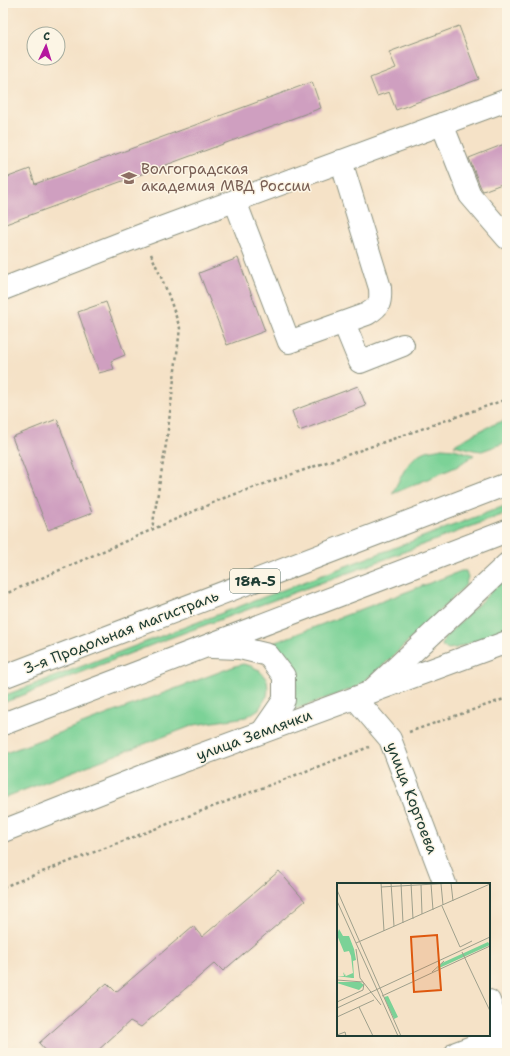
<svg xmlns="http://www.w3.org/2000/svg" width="510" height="1056" font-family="'Shantell Sans',sans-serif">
  <rect width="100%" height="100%" fill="#fcf5e5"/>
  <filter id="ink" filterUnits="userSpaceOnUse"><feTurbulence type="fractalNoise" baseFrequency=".025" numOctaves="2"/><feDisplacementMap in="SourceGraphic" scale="8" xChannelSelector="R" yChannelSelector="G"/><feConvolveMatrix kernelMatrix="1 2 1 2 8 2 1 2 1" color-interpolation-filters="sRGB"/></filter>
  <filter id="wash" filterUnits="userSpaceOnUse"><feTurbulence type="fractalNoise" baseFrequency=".012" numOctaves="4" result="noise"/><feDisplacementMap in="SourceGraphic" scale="16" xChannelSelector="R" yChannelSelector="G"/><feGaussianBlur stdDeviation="0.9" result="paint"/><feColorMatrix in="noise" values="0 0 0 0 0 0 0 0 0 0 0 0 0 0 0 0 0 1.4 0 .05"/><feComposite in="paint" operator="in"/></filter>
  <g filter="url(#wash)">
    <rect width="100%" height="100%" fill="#f5e2c7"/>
    <g fill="#7bd297" stroke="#4d8866">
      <path d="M507 420V442L482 451 474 450 454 445C471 436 488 425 507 420Z"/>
      <path d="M442 448 454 449 474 455 456 467 392 494C399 481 405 464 418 455 424 450 434 450 442 448Z"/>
      <polygon points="507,505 507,513 356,570 167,639 3,703 3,696"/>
      <path d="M461 571H466L468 577 465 586 386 663 357 687 288 712C296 693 300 685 291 665 289 661 285 655 282 652 278 649 272 647 268 645Z"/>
      <polygon points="507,576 507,629 456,648 448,649 442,646 444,638"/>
      <polygon points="243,664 251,666 259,670 267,680 268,689 267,696 259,709 246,717 194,725 3,798 3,754 235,666"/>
    </g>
    <g id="blocks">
      <g fill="#cf9fc0">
        <polygon points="459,26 479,79 396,110 389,92 377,96 370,78 396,68 389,52"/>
        <polygon points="312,82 321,108 3,225 3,179 30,169 35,184"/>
        <polygon points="507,143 507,182 483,191 481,188 469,158"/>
        <polygon points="238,258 265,331 227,345 199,273"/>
        <polygon points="106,302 125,355 111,361 114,369 99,373 78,312"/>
        <polygon points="358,386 366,406 299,431 292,411"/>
        <polygon points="57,419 92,513 48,530 12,437"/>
        <polygon points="279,871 305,901 223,971 215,963 141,1027 130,1021 95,1053 48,1053 39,1043 107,983 116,992 193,926 202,937"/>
      </g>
    </g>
  </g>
  <g filter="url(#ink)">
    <use href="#blocks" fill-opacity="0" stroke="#8a907e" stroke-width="1"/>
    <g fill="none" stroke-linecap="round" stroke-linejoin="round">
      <defs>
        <g id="minor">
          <polyline points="442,124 470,195 507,238"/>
          <path d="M235 201 289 342 367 314C380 306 381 303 380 288L341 161"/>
          <polyline points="3,289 142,235 507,100"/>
          <polyline points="344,323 360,362 403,345"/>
          <polyline points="355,698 390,739 445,884"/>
          <polyline points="489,1001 507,1051"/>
          <polyline points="456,1053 501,1036"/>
        </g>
        <polyline id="major" points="3,831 151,773 507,642"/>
        <g id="highway">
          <polyline points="212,647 240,648 268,655 284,676 284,700 262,732"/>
          <polyline points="3,677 507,484"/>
          <polyline points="370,692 507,564"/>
          <polyline points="3,724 507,531"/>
        </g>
      </defs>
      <use href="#minor" stroke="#8a907e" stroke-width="24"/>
      <use href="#major" stroke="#8a907e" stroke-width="24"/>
      <use href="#highway" stroke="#8a907e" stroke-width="24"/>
      <g stroke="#8a907e" stroke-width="2.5" stroke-dasharray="3 3" stroke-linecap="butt">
        <polyline points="151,254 167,291 180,328 167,438 152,529"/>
        <polyline points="3,595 224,498 507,399"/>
        <polyline points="409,732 507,698"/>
        <polyline points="3,887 369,747"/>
      </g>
      <use href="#minor" stroke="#fff" stroke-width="22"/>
      <use href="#major" stroke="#fff" stroke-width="22"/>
      <use href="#highway" stroke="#fff" stroke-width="22"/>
    </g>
  </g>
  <defs>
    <symbol id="university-bare" viewBox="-9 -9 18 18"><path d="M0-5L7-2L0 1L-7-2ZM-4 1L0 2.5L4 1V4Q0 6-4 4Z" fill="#8d6e63" stroke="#fcf5e5" stroke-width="2.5" paint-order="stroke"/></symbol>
  </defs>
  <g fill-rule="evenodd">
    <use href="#university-bare" x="118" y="167" width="22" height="22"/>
  </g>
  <g text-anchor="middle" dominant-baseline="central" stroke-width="3" stroke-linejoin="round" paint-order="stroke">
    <rect fill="#fcf5e5" stroke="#617469" stroke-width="1" x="230" y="569" width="50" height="24" rx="3"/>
    <g font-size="14" font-weight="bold" fill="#1f3d34">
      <text x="255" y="581">18А-5</text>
    </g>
    <g font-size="15" fill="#785e54" stroke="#fcf5e5" text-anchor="start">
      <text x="141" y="169">Волгоградская<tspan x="141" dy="17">академия МВД России</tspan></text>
    </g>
    <g font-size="15" fill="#1f3d34" stroke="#fcf5e5">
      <text transform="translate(121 632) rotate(-21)">3-я Продольная магистраль</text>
      <text transform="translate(254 735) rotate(-20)">улица Землячки</text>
      <text transform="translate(412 798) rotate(69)">улица Кортоева</text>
    </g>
  </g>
  <g transform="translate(337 883)">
    <rect width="153" height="153" fill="#f5e2c7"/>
    <path d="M2 46 6 53H12L17 66 19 77 16 78 17 95H15L0 93H7L6 89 9 94 7 89 9 93 16 90 14 73 12 68 7 69 0 52ZM151 59 153 62 100 86 105 80ZM2 99H23L27 102 22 107 0 100ZM51 113 61 134 57 136 47 114Z" fill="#7bd297"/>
    <path fill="none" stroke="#9fa08c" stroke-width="1" d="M44 0 47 48M54 0 57 43M64 0 66 40M74 0 76 36M114 0 116 18M94 1 96 27M104 1 106 22M84 2 85 31M44 4 116 0M0 7 64 153M0 18 61 153M105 23 123 64 135 58M19 60 153 1M19 66 23 95 44 122M125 69 153 128M95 89 107 78M0 97 26 99M45 113 153 63M0 119 26 107 27 100M22 124 36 153M0 125 153 54M0 134 37 117M0 152 8 149 9 153"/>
    <path fill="#de580e" fill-opacity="0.15" stroke="#de580e" stroke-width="2" d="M100 52 104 107 77 109 74 54Z"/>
    <rect width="153" height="153" fill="none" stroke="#1f3d34" stroke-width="2"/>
  </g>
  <rect width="510" height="1056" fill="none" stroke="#fcf5e5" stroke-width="16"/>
  <g transform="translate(46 46) rotate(4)"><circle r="19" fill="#fcf5e5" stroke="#a4ab9e"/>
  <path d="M0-3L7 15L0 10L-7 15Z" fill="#b5179e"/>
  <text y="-6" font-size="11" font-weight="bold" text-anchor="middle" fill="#1f3d34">С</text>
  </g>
</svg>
